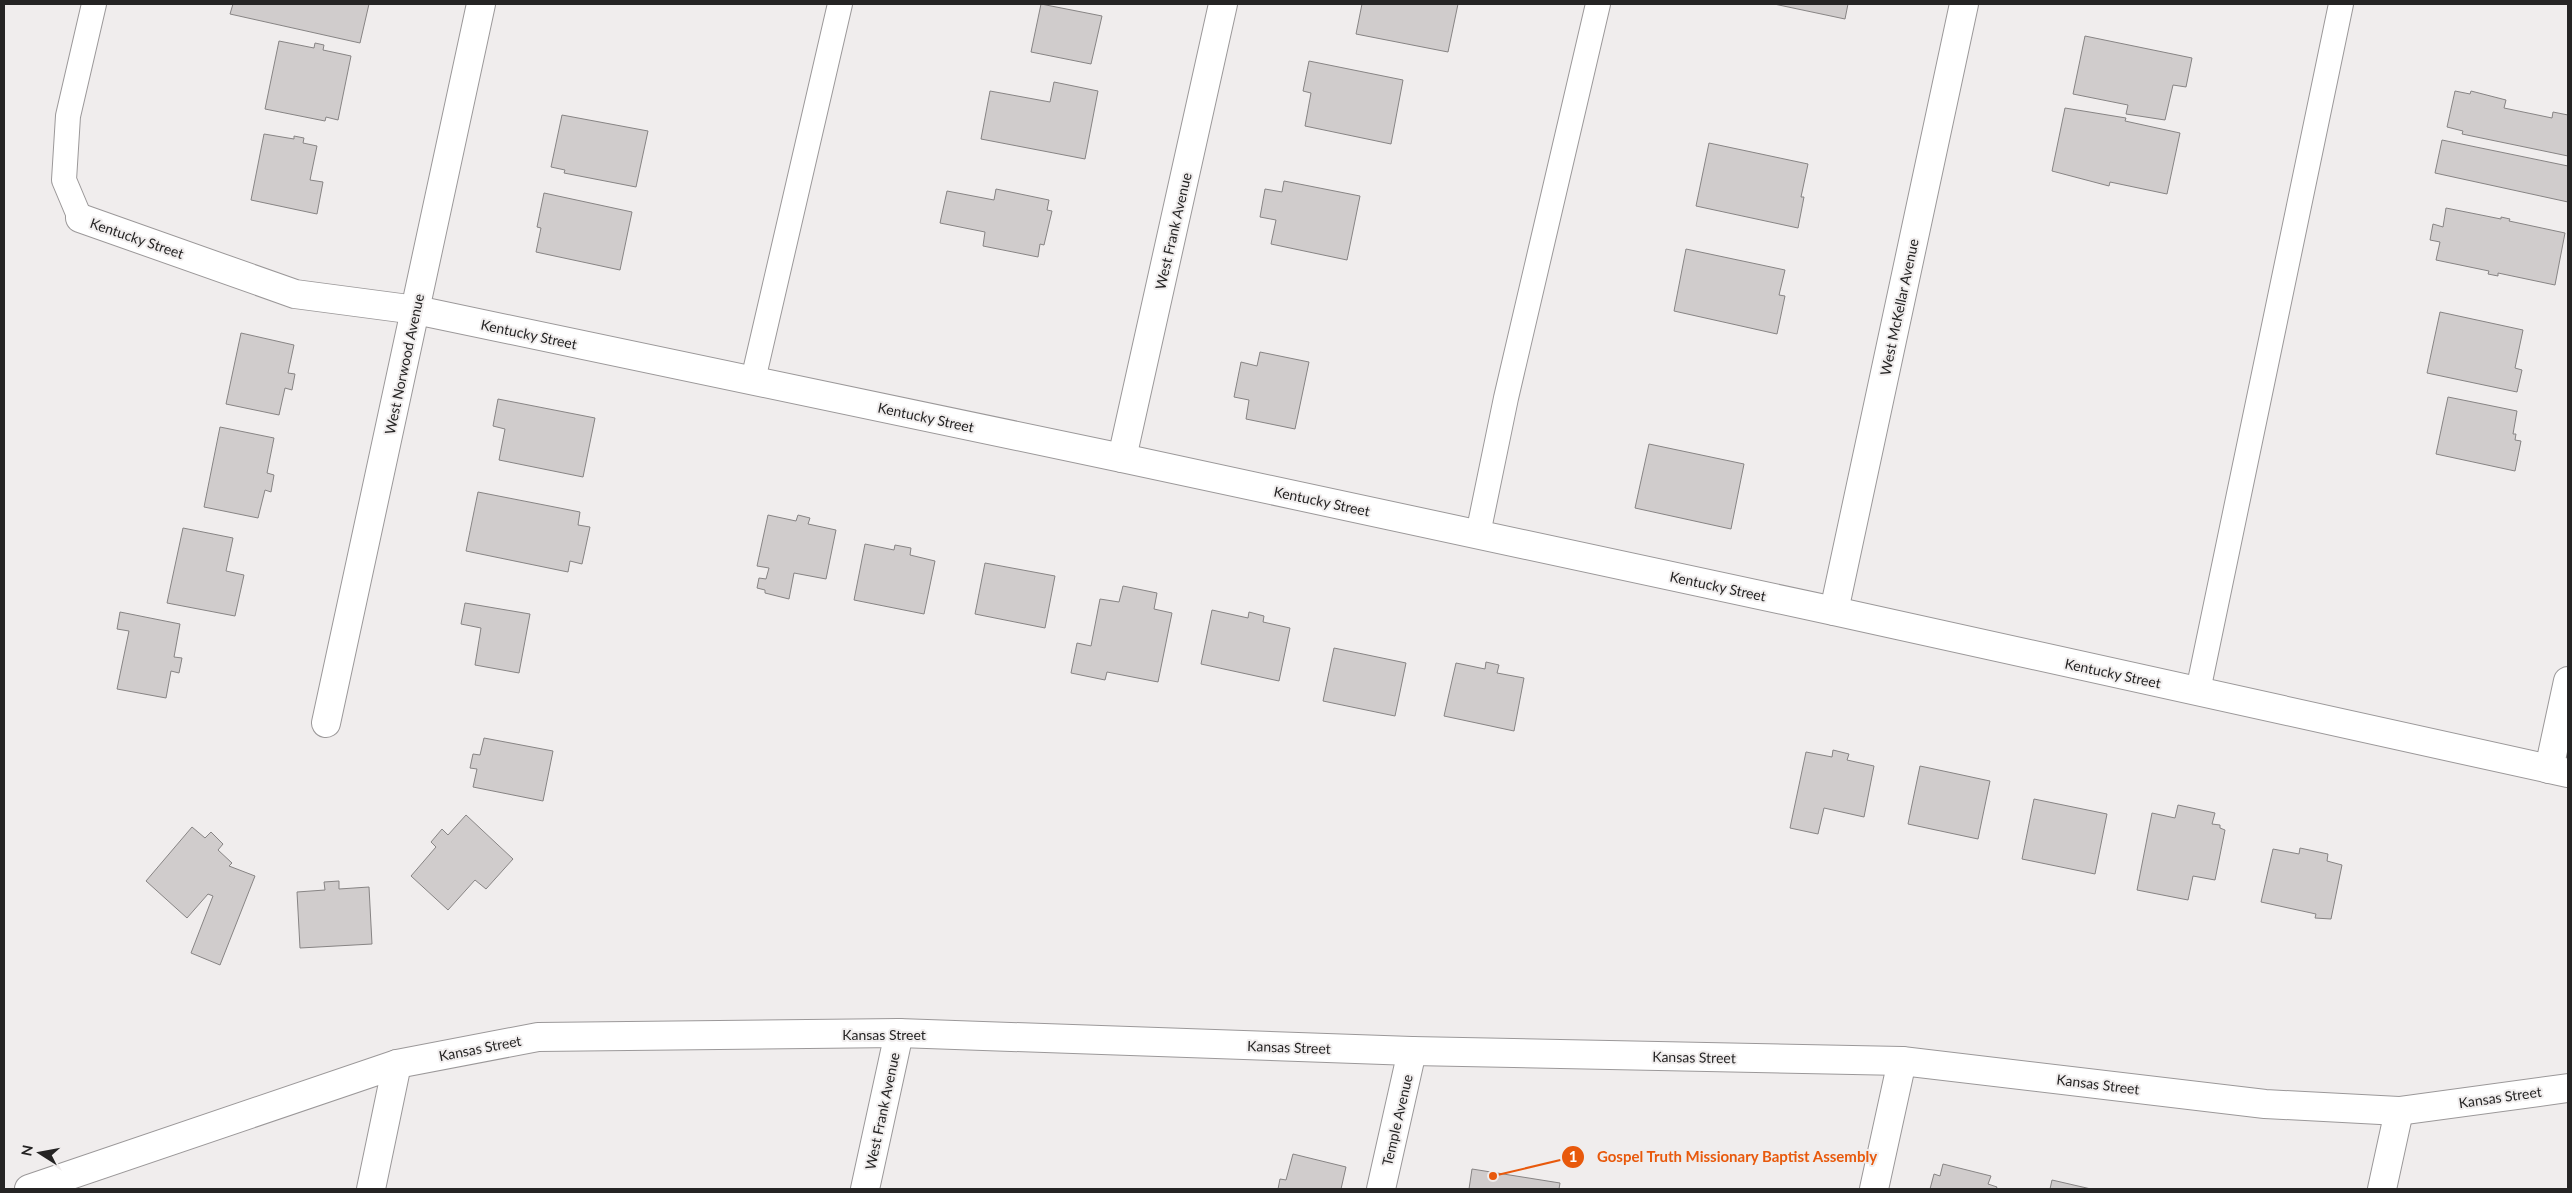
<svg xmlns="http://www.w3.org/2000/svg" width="2572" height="1193" font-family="Lato,sans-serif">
  <rect width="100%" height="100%" fill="#f0eded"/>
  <g fill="#d0cccc" stroke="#878484">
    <polygon points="233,4 369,4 360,43 230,14"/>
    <polygon points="1041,4 1102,16 1091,64 1031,52"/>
    <polygon points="1362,4 1458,4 1448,52 1356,34"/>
    <polygon points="1774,4 1848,4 1845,19"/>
    <polygon points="2085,36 2192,58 2186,87 2173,85 2165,120 2126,114 2128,105 2073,94"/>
    <polygon points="279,41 314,48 315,43 324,45 323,50 351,56 338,120 326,117 325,121 265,109"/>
    <polygon points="1309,61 1403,80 1391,144 1305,126 1311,93 1303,91"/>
    <polygon points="1054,82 1098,91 1085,159 981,139 990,91 1050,102"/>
    <polygon points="2455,91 2470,94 2471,91 2506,100 2504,108 2552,118 2553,112 2568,115 2568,156 2462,134 2463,131 2447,127"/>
    <polygon points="2065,108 2126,118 2125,121 2180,133 2167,194 2110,182 2109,186 2052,171"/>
    <polygon points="562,115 648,131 636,187 564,173 565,170 551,167"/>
    <polygon points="264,134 294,139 294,136 304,138 303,143 317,146 310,180 323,182 317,214 251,200"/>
    <polygon points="2442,140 2568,166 2568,202 2435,173"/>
    <polygon points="1709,143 1808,164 1801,197 1804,197 1798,228 1696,206"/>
    <polygon points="1284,181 1360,196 1347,260 1271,244 1276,220 1260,217 1265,189 1282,192"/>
    <polygon points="996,189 1049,200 1047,210 1052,211 1044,245 1040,244 1038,257 983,246 985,232 940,223 947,191 994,200"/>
    <polygon points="544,193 632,212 620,270 536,252 541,228 537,227"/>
    <polygon points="2446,208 2501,219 2501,217 2510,219 2509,221 2565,233 2555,285 2498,273 2498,276 2488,274 2489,271 2436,260 2440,242 2430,240 2433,224 2443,227"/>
    <polygon points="1686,249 1785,270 1779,295 1785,296 1777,334 1674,311"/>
    <polygon points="2440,312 2523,330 2515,368 2522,370 2517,392 2427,373"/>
    <polygon points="241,333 294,345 288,373 295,374 292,390 285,388 279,415 226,404"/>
    <polygon points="1260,352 1309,362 1295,429 1246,419 1249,400 1234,397 1241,362 1257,366"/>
    <polygon points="2448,397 2517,411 2513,434 2516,434 2515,440 2521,441 2515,471 2436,454"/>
    <polygon points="498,399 595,418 583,477 499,460 505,429 493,426"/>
    <polygon points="220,427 274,438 267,473 274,475 271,492 265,490 258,518 204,507"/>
    <polygon points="1649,444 1744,464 1731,529 1635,508"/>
    <polygon points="478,492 580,512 578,525 590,527 582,564 570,561 568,572 466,551"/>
    <polygon points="768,515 796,521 798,515 810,518 808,524 836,530 826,579 794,573 789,599 765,593 765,590 757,588 759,578 766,579 769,568 757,566"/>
    <polygon points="183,528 233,538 226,571 244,575 235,616 167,603"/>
    <polygon points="865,544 894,550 895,545 911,548 910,555 935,561 924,614 854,600"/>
    <polygon points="985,563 1055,576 1045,628 975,614"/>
    <polygon points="1123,586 1157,593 1154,609 1172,613 1158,682 1107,672 1105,680 1071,673 1077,643 1091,646 1100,599 1119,602"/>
    <polygon points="465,603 530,614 519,673 475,665 481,628 461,624"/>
    <polygon points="1212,610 1248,618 1249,612 1264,616 1263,622 1290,628 1279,681 1201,664"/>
    <polygon points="120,612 180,624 174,657 182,658 179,673 171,671 166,698 117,689 129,631 117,629"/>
    <polygon points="1334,648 1406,663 1395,716 1323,701"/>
    <polygon points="1486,662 1499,665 1497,673 1524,678 1514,731 1444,716 1456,663 1485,669"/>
    <polygon points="484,738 553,751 543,801 473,787 477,769 470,768 473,754 480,755"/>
    <polygon points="1833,750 1849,754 1847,760 1874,766 1864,817 1824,808 1818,834 1790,828 1806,752 1832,757"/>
    <polygon points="1920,766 1990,781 1978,839 1908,824"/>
    <polygon points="2034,799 2107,814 2095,874 2022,859"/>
    <polygon points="2178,805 2215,813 2212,824 2220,825 2220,828 2225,830 2215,880 2193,876 2188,900 2137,890 2152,813 2175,818"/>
    <polygon points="466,815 513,859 486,889 475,880 448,910 411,876 436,847 431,842 442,829 448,835"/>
    <polygon points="192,827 205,838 211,832 223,844 218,850 232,863 229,866 255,876 220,965 191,953 213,896 208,894 187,918 146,881"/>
    <polygon points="2300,848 2328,854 2327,861 2342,865 2331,919 2315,918 2316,914 2261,902 2273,849 2299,854"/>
    <polygon points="339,881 339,889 369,887 372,944 300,948 297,892 325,890 324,882"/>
    <polygon points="1293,1154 1346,1167 1341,1189 1278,1189 1280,1179 1286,1180"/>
    <polygon points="1943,1164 1991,1176 1988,1184 1997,1187 1996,1189 1930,1189 1934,1174 1940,1176"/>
    <polygon points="1472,1169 1560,1183 1559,1189 1469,1189"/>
    <polygon points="2052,1180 2091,1189 2050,1189"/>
  </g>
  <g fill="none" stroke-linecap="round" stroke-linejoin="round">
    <defs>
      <g id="service">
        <polyline points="80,218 64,180 68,116 94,4"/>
        <polyline points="753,380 840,4"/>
        <polyline points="1478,534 1506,398 1598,4"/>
        <polyline points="2198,691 2341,4"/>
      </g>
      <g id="minor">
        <polyline points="80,218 295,294 416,310 1122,458 1834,611 2568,773"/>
        <polyline points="1122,458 1223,4"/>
        <polyline points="1834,611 1964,4"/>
        <polyline points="326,723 481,4"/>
        <polyline points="2549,769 2568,681"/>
        <polyline points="371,1189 397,1064"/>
        <polyline points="865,1189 899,1033"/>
        <polyline points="1381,1189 1412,1051"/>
        <polyline points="1874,1189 1902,1061"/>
        <polyline points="2382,1189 2399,1111"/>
      </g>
      <polyline id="tertiary" points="29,1189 397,1064 538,1037 899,1033 1412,1051 1902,1061 2265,1104 2399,1111 2568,1088"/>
    </defs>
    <use href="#service" stroke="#9b9899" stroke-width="26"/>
    <use href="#minor" stroke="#9b9899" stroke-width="30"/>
    <use href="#tertiary" stroke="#9b9899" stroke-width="30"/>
    <use href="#service" stroke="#fff" stroke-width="24"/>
    <use href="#minor" stroke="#fff" stroke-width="28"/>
    <use href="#tertiary" stroke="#fff" stroke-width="28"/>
  </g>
  <g text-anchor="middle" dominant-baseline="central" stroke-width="4" stroke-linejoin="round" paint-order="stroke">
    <g font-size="14" fill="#252424" stroke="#f0eded">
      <text transform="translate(1173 231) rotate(-77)">West Frank Avenue</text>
      <text transform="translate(137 238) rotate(19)">Kentucky Street</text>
      <text transform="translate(1899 307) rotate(-78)">West McKellar Avenue</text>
      <text transform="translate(529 334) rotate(12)">Kentucky Street</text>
      <text transform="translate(404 364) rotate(-78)">West Norwood Avenue</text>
      <text transform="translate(926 417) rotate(12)">Kentucky Street</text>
      <text transform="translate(1322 501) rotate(12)">Kentucky Street</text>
      <text transform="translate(1718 586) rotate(12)">Kentucky Street</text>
      <text transform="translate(2113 673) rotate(12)">Kentucky Street</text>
      <text x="884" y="1034">Kansas Street</text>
      <text transform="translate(1289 1047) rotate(2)">Kansas Street</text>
      <text transform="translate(480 1048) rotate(-11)">Kansas Street</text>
      <text transform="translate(1694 1057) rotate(1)">Kansas Street</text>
      <text transform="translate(2098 1084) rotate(7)">Kansas Street</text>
      <text transform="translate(2500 1097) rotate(-8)">Kansas Street</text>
      <text transform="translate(882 1111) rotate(-78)">West Frank Avenue</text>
      <text transform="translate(1397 1120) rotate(-77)">Temple Avenue</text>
    </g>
  </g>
  <path fill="none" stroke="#e8590c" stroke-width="2" d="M1493 1176L1573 1157"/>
  <g fill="#e8590c" stroke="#f0eded" stroke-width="2">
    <circle cx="1493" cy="1176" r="5"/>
    <circle cx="1573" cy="1157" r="12"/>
  </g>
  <g font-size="15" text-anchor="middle" font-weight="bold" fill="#fff">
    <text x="1573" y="1162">1</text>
  </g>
  <g font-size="15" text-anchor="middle" font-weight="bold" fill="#e8590c" stroke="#f0eded" stroke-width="4" stroke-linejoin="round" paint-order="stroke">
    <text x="1737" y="1162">Gospel Truth Missionary Baptist Assembly</text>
  </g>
  <rect width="2572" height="1193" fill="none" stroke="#252424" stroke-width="10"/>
  <g transform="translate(40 1153) rotate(281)" stroke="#f0eded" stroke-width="4" paint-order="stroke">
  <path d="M0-4L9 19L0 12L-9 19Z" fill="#252424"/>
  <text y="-8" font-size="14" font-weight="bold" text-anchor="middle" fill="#252424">N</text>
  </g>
</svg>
